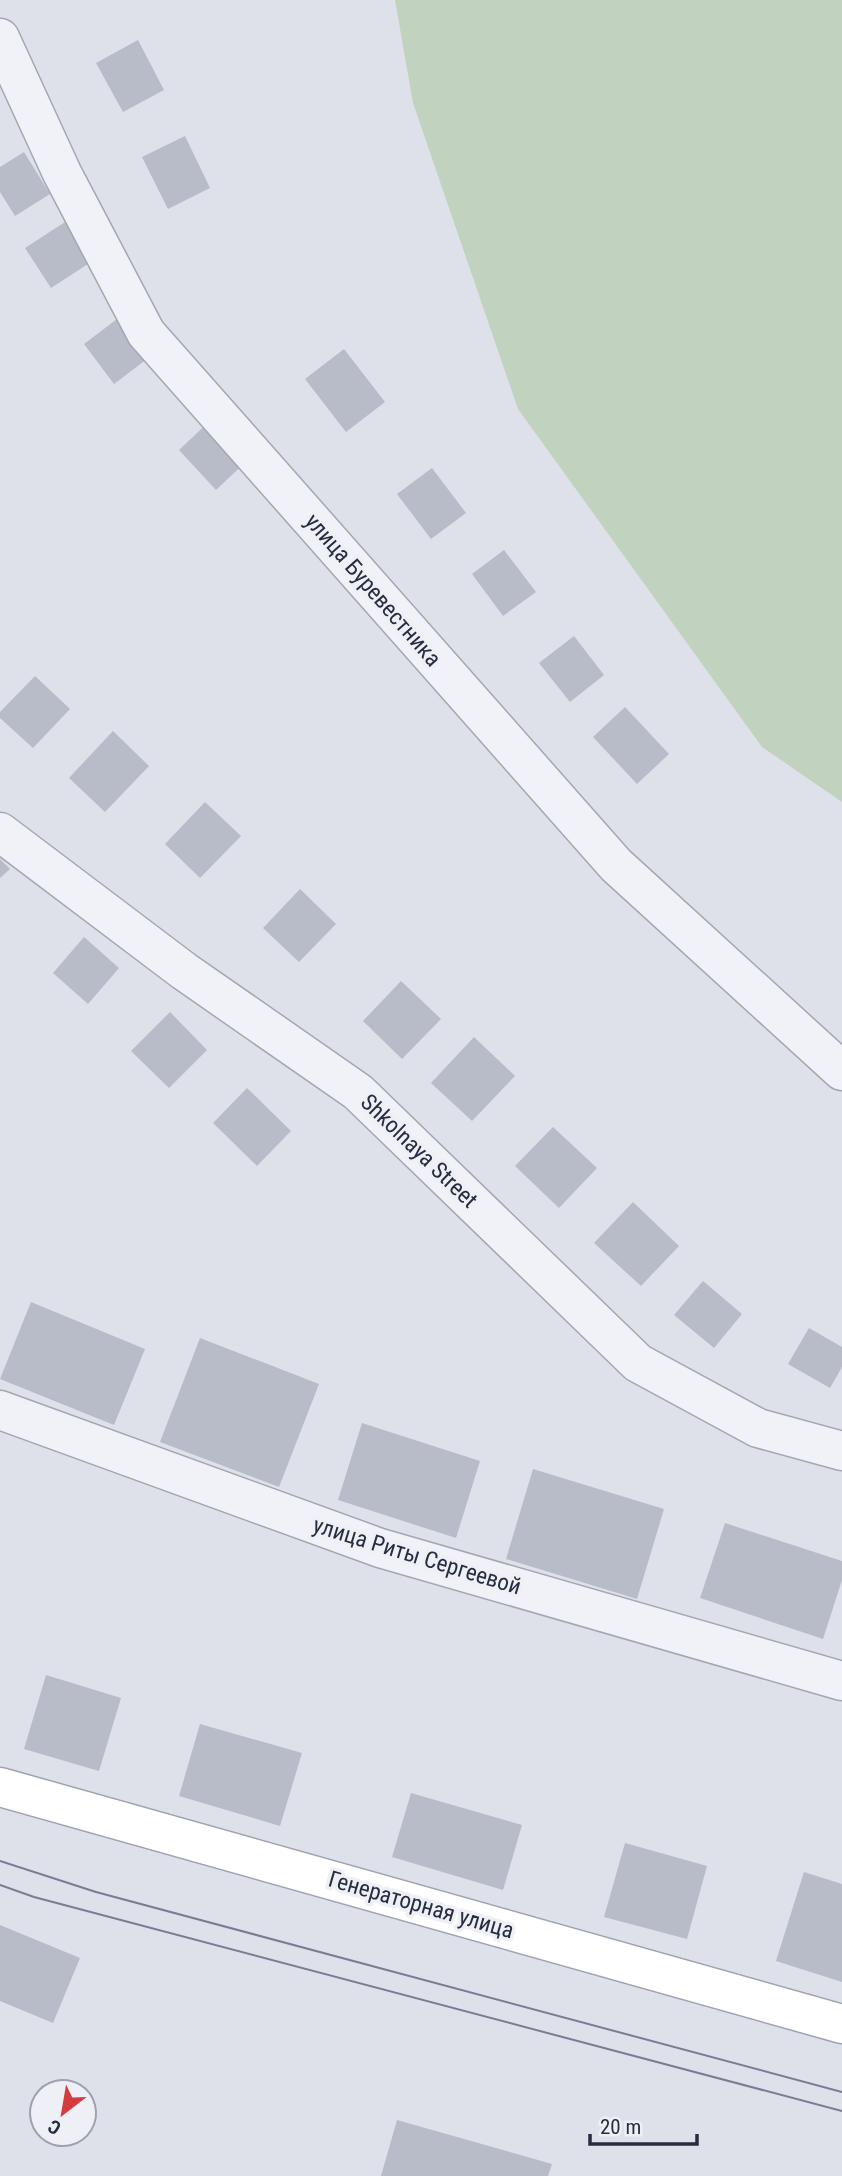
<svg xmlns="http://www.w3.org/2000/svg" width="842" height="2176" font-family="'Roboto Condensed',sans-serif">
  <rect width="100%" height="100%" fill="#dee1e9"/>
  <polygon fill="#c1d3bf" points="395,0 842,0 842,802 762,747 518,409 413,103"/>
  <g fill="#b8bcc9">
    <polygon points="138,40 164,90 123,112 96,63"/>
    <polygon points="185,136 210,188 168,209 142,157"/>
    <polygon points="24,152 50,194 15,216 0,192 0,167"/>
    <polygon points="65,222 91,262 51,288 25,248"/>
    <polygon points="121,316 151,356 114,384 84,344"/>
    <polygon points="344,349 385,402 346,432 305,379"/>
    <polygon points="214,417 252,456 216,490 179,450"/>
    <polygon points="432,468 466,513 431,539 397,494"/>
    <polygon points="504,550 536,592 503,616 472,574"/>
    <polygon points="574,636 604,675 570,702 539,663"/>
    <polygon points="35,676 70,709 33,748 0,718 0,712"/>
    <polygon points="625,707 669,754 637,784 593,737"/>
    <polygon points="113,731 149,766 105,812 69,778"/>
    <polygon points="205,802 241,836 200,878 165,844"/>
    <polygon points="0,859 10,869 0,878"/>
    <polygon points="300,889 336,924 299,962 263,928"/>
    <polygon points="84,937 119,968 88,1004 53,973"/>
    <polygon points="401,981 441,1019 402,1059 363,1021"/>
    <polygon points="170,1012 207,1050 169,1088 131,1051"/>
    <polygon points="474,1037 515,1076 472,1121 431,1083"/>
    <polygon points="247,1088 291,1131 257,1166 213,1123"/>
    <polygon points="553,1127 597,1168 559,1208 515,1166"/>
    <polygon points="633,1202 679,1246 641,1286 594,1243"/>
    <polygon points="703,1281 742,1314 714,1348 674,1315"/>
    <polygon points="31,1302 145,1349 114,1425 0,1379"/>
    <polygon points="809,1328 842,1347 842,1367 830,1388 788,1364"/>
    <polygon points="200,1338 319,1384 279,1487 160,1442"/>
    <polygon points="362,1423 480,1461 456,1538 338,1500"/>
    <polygon points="533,1469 664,1509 637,1599 506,1559"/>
    <polygon points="725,1523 842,1561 842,1580 823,1639 700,1598"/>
    <polygon points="46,1675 121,1698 99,1771 24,1749"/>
    <polygon points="200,1724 302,1753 280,1826 179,1796"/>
    <polygon points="411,1793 522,1825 503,1890 392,1857"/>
    <polygon points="625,1843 707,1866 687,1939 604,1917"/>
    <polygon points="804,1872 842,1884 842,1982 776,1961"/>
    <polygon points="0,1925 80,1958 53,2023 0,2001"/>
    <polygon points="397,2120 552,2164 548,2176 381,2176"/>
  </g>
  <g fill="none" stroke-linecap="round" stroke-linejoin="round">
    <defs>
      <g id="minor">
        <polyline points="0,38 62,173 146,333 616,865 842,1071"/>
        <polyline points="0,832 184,971 358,1092 638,1363 758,1428 842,1451"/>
        <polyline points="0,1410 380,1548 842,1681"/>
      </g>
      <polyline id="major" points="0,1787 842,2024"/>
    </defs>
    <use href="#minor" stroke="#a3a7b3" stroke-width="41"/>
    <use href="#major" stroke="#9da3b5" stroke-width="41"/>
    <use href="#minor" stroke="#f1f2f7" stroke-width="38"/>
    <use href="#major" stroke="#fff" stroke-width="38"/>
    <g stroke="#777e93" stroke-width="2">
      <polyline points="0,1861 96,1892 842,2092"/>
      <polyline points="0,1885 34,1897 842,2111"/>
    </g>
  </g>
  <g text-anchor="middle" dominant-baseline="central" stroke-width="7" stroke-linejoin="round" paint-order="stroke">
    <g font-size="23" fill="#262d41" stroke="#eef0f6">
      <text transform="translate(373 590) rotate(49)">улица Буревестника</text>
      <text transform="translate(419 1151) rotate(44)">Shkolnaya Street</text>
      <text transform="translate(417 1556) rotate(17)">улица Риты Сергеевой</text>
      <text transform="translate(421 1905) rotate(16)">Генераторная улица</text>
    </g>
  </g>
  <g transform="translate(63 2113) rotate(211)"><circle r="33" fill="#eef0f6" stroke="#9ea2ae" stroke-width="2"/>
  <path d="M0-5L12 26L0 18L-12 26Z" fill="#d63b3f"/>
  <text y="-10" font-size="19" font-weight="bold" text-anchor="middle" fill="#262d41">С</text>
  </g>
  <path d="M590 2134v10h107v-10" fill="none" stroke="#262d41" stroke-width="3.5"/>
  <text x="600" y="2134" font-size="21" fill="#262d41" stroke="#eef0f6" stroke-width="5" paint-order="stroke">20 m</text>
</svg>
